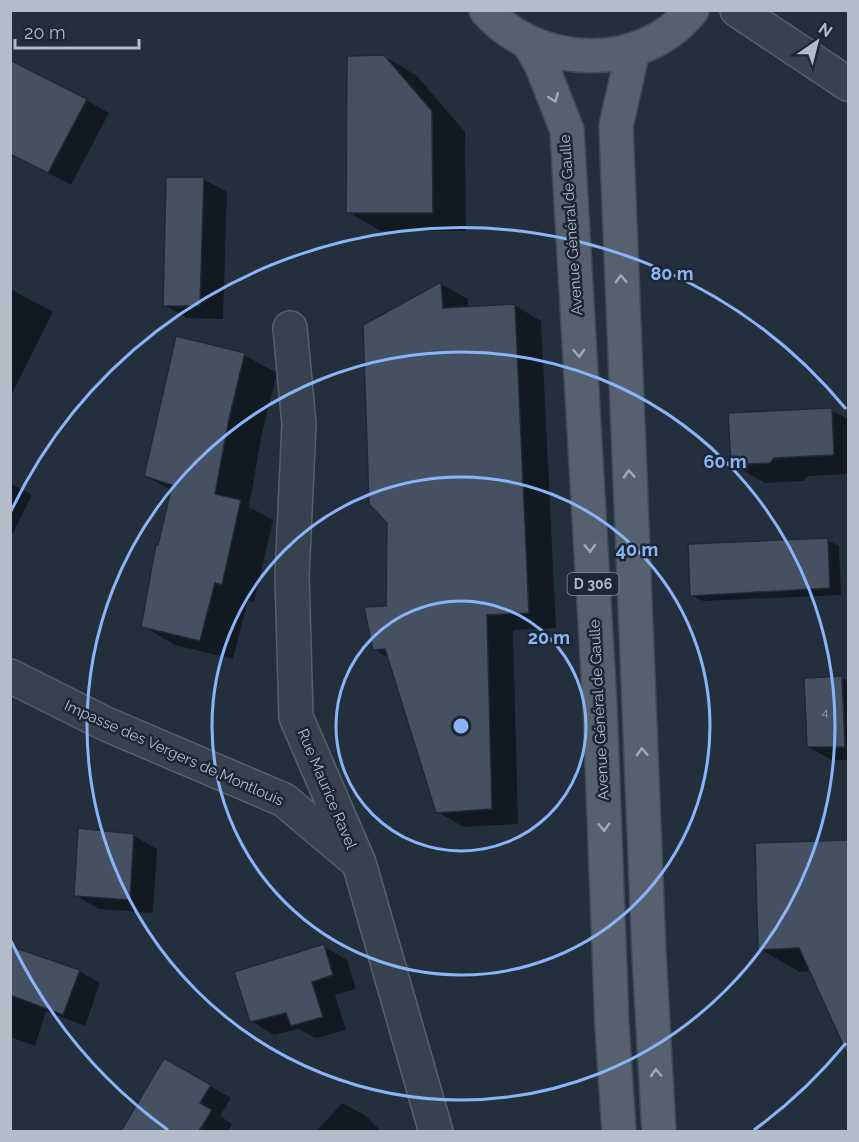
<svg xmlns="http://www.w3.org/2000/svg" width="859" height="1142" font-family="Raleway,sans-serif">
  <rect width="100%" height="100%" fill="#242f3e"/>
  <g fill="#0007">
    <polygon points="384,56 417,76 465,132 466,231 381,231 348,212"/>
    <polygon points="86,100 109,113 71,185 29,163"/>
    <polygon points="203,179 227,192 223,319 187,318 164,305"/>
    <polygon points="441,284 468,299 468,308 514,305 541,321 556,628 513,630 518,824 464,827 437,812 389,658 375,650 387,607 389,523 364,326"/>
    <polygon points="10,289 53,312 10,398"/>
    <polygon points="244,355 277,373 261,438 249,507 273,520 254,602 248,600 233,659 175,645 143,626 172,491 146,476"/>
    <polygon points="831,410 848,419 848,474 808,476 804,481 765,483 732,464"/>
    <polygon points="10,483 32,495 10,539"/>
    <polygon points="827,540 839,546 841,595 703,601 691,595"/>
    <polygon points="842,678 848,681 848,760 832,760 808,747"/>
    <polygon points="79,829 134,836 157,849 153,913 99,909 75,895"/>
    <polygon points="756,844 811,971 800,972 760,949"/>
    <polygon points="323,946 347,960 356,989 335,995 346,1030 316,1038 298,1029 274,1035 251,1021"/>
    <polygon points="10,948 79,971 100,983 85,1026 46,1011 35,1046 10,1037"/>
    <polygon points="165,1060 231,1098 220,1116 232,1124 227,1132 123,1132"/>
    <polygon points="342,1103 366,1116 382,1132 316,1132"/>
  </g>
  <g fill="#455162" stroke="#1f2835" stroke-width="1.5">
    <polygon points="384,55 432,111 433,213 346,213 347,56"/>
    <polygon points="10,60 87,99 48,173 10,154"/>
    <polygon points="166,177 204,177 200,306 163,306"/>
    <polygon points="441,282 443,308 515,304 529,613 487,615 492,809 436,813 385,649 373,650 364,607 386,606 387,523 369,504 363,325"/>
    <polygon points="176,336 245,353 229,419 215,494 241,500 222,585 215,583 200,641 141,627 156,544 158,545 172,485 144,476"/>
    <polygon points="832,408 834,455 774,458 770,463 731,465 728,413"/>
    <polygon points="828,538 830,588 690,596 688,544"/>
    <polygon points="842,676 845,747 807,747 804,678"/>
    <polygon points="78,828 134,834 130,900 74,896"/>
    <polygon points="849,840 849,1058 799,948 758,950 755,843"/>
    <polygon points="324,944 333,975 312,982 323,1017 291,1026 286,1013 250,1022 234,972"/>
    <polygon points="10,946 80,970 63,1015 10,995"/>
    <polygon points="164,1058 211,1085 200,1103 212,1110 199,1131 121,1131"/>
  </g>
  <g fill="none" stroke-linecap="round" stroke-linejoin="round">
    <defs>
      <g id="street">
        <polyline points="737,10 848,84"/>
        <polyline points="290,328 299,424 292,576 296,717 359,863 436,1132"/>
        <polyline points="10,676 106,724 284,800 353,858"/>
      </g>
      <g id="primary">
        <path d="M486 10C537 69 642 73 692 10"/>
        <polyline points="530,45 541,64 567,130 600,707 612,1026 619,1132"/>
        <polyline points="633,50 616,126 649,954 659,1132"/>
      </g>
    </defs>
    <use href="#street" stroke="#565f6c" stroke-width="36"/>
    <use href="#primary" stroke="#414a57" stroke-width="36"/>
    <use href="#street" stroke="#38414e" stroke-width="33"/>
    <use href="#primary" stroke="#56606e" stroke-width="33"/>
  </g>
  <defs><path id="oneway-chevron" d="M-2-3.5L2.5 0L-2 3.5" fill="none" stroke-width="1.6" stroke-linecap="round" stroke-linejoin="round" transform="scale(1.5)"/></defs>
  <g stroke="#a1aab7">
    <use href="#oneway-chevron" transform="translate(554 98) rotate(69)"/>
    <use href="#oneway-chevron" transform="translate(621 279) rotate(-92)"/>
    <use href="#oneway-chevron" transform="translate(579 353) rotate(87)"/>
    <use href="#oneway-chevron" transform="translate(629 474) rotate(-93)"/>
    <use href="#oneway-chevron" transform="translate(590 548) rotate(87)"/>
    <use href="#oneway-chevron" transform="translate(642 752) rotate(-93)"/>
    <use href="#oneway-chevron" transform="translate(604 827) rotate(88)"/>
    <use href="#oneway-chevron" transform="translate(656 1073) rotate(-93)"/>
  </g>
  <g fill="none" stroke="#8ab4f8" stroke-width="3">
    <circle cx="461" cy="726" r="125"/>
    <circle cx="461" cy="726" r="249"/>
    <circle cx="461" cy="726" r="374"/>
    <path d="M846 1043A499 499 0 0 1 754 1130M168 1130A499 499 0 0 1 11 941M11 511A499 499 0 0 1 846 409"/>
  </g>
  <g text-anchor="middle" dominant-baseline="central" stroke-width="5" stroke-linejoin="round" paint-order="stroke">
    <g font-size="12" fill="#98a1af">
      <text x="825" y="712">4</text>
    </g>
    <rect fill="#1d2633" stroke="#878f9c" stroke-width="1.5" x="567.5" y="573" width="51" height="22" rx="4.5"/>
    <g font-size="14" font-weight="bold" fill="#b4bcc9">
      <text x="593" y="584">D 306</text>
    </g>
    <g font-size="15" fill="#b4bcc9" stroke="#1d2633">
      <text transform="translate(571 225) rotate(-94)">Avenue Général de Gaulle</text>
      <text transform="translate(599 710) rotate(-93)">Avenue Général de Gaulle</text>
      <text transform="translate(174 753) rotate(24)">Impasse des Vergers de Montlouis</text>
      <text transform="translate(327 789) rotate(67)">Rue Maurice Ravel</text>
    </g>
  </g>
  <circle cx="461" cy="726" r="9" fill="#8ab4f8" stroke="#1d2633" stroke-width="3"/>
  <g font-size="18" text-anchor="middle" font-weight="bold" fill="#8ab4f8" stroke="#1d2633" stroke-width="5" stroke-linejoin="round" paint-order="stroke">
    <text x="672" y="280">80 m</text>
    <text x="725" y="468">60 m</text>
    <text x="637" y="556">40 m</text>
    <text x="549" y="644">20 m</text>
  </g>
  <rect width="859" height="1142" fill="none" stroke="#b4bcc9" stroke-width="24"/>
  <g transform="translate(817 42) rotate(35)" stroke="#1d2633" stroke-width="4.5" paint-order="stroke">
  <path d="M0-4.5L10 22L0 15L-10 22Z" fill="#b4bcc9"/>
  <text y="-9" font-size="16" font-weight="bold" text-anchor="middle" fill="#b4bcc9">N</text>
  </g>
  <path d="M15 39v9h124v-9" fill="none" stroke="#b4bcc9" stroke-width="3"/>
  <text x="24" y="39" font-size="18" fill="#b4bcc9" stroke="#1d2633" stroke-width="4.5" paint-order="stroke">20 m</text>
</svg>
